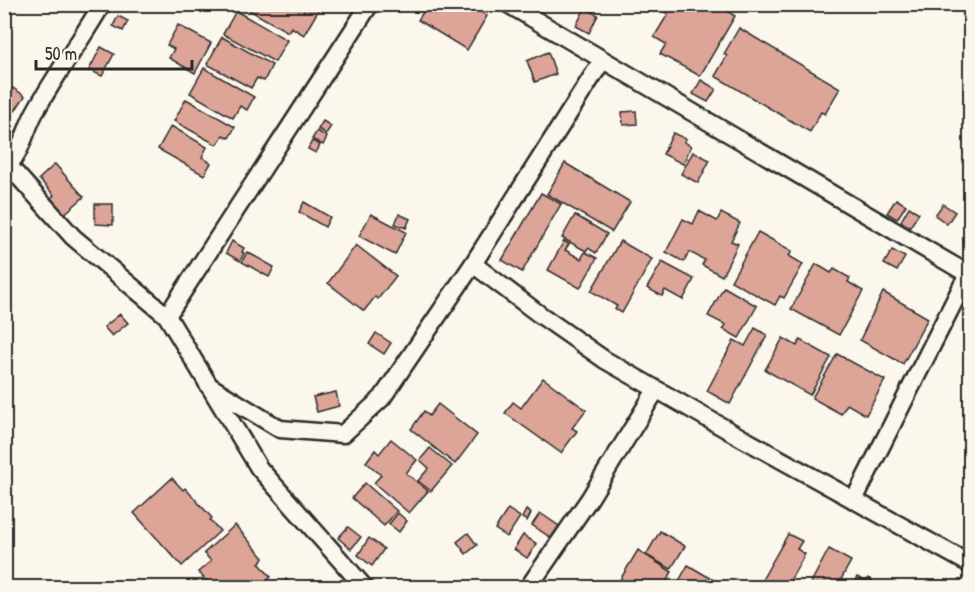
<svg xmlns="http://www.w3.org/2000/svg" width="975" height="592" font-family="'Patrick Hand',sans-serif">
  <rect width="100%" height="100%" fill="#fbf7ec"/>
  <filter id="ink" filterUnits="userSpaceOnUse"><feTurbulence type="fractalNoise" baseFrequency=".0167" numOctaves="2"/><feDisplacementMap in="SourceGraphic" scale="12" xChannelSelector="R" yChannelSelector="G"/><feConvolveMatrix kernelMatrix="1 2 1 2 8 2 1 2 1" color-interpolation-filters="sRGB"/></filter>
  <g filter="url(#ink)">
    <g fill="#dda498" stroke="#2b2b2b" stroke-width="1.5">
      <polygon points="243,4 322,4 304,35 291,27 288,32 242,6"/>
      <polygon points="418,4 469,4 487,16 467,50 418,20 425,9"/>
      <polygon points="664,4 716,4 735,16 700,76 660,54 666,44 654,37 668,14 661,10"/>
      <polygon points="585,8 598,15 589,33 576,26"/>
      <polygon points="236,11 287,40 275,62 223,34"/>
      <polygon points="118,16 128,21 123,31 113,26"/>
      <polygon points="178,25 211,43 195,73 169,58 174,49 167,45"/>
      <polygon points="739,28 840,88 825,114 821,112 810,132 715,76 727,56 724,54"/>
      <polygon points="222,37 272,65 264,81 257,78 251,88 207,64"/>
      <polygon points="101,47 114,54 102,76 89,70"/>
      <polygon points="548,52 556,74 535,82 527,61"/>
      <polygon points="204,68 254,97 247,110 240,106 233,118 190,93"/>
      <polygon points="701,80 716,89 708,102 693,94"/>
      <polygon points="13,88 25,96 15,111 4,104 4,101"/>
      <polygon points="186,99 235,127 229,138 223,135 217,145 174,121"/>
      <polygon points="636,111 637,124 623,125 622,112"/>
      <polygon points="323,121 331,126 326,134 318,129"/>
      <polygon points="171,126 207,147 202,157 211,163 204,175 158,149"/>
      <polygon points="317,131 327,137 323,145 312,139"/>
      <polygon points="673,133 686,139 684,142 691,146 683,164 663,154"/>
      <polygon points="312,141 320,145 316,153 308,149"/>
      <polygon points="693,152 710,160 698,183 681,174"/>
      <polygon points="565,163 630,202 612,232 547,194"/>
      <polygon points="55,164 84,197 62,216 48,201 54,195 39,179"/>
      <polygon points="541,193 561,204 522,272 502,260"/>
      <polygon points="896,199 906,205 897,219 887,213"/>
      <polygon points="304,202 330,217 325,227 299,212"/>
      <polygon points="95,204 113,204 113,225 95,224"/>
      <polygon points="943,204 955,212 947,224 935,215"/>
      <polygon points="909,207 919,213 910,227 901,221"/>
      <polygon points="699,211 717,221 721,213 740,223 731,241 738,244 722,276 702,265 705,260 689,252 684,262 666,252 683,219 693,224"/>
      <polygon points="371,214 406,232 395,255 359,236"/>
      <polygon points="399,214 410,219 406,228 395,224"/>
      <polygon points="575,215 607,234 596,253 588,248 586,251 562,238"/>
      <polygon points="758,232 792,251 789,256 803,264 784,298 780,296 775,305 731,281"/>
      <polygon points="232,241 244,248 242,252 244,253 240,261 226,253"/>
      <polygon points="564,241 569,244 565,250 581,259 585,252 597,258 580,288 548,270"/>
      <polygon points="620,241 652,259 622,313 615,309 617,306 591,291"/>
      <polygon points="356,245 396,276 378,299 375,297 364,311 328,283"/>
      <polygon points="892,250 905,257 897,271 884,264"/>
      <polygon points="247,252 274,267 269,277 242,262"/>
      <polygon points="662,262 694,279 683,300 665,290 662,296 647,288"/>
      <polygon points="816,264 831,273 834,269 850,278 848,282 863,291 839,335 791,309"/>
      <polygon points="724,287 757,306 739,338 723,329 726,325 708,316"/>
      <polygon points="883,292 928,318 903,364 860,340"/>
      <polygon points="120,314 128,323 112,336 104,327"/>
      <polygon points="755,328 767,335 730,404 707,391 734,340 745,346"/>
      <polygon points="376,333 391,343 384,354 369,344"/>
      <polygon points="783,338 797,346 800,340 831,357 810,395 765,370"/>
      <polygon points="837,354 885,380 866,415 847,404 841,414 812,398"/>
      <polygon points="543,378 586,410 572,428 577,431 561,453 505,413 513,402 521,408"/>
      <polygon points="336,392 339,406 317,412 313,397"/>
      <polygon points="438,404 477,435 455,464 411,429 424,411 429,416"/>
      <polygon points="391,439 417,460 406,473 428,491 409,513 374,483 381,475 366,462 375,450 379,454"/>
      <polygon points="430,448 452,466 431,491 418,481 429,468 420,460"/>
      <polygon points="172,478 183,490 185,488 212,518 210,520 220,531 182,566 134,513"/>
      <polygon points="365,483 397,511 384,526 352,498"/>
      <polygon points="508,509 520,517 507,537 495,529"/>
      <polygon points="526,510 531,513 527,521 522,518"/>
      <polygon points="398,513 407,521 399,532 389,524"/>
      <polygon points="540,513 559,526 551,538 532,525"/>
      <polygon points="235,525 264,558 259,563 271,577 260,588 213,588 198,572 211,561 204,553"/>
      <polygon points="348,527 361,537 351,549 338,538"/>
      <polygon points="660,531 685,546 671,569 646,555"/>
      <polygon points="468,533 477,545 466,554 457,542"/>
      <polygon points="788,534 802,541 797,549 805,554 786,588 758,587"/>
      <polygon points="523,535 537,544 527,558 514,549"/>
      <polygon points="369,538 384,549 372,566 358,555"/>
      <polygon points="829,549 851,561 838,585 839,588 808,588"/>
      <polygon points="638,550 672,572 662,588 615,588"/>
      <polygon points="688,565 717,582 713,588 675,588"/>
      <polygon points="857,577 866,582 868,578 884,588 851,588"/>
      <polygon points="286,579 295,588 278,588"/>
    </g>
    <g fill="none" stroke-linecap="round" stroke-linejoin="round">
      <defs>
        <g id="minor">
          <polyline points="508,4 968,274"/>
          <polyline points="9,166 73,237 167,316 259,468 365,588"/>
          <path d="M4 169C21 156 25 130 35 112 55 75 81 41 102 4"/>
          <polyline points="473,264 539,314 605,360 740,437 970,564"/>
          <polyline points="167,316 370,4"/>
          <polyline points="208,385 280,429 343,434 382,398 473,264 602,61"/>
          <polyline points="854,500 970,270"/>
          <polyline points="528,588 590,498 656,390"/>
        </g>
      </defs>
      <use href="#minor" stroke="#2b2b2b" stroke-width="21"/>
      <use href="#minor" stroke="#fbf7ec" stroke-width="16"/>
    </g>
  </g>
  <rect width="975" height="592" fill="none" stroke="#fbf7ec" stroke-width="24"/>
  <rect x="12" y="12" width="951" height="568" fill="none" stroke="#2b2b2b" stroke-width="2" filter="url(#ink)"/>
  <path d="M36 60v9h156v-9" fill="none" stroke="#2b2b2b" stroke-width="3"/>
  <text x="45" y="60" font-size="18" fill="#2b2b2b" stroke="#fbf7ec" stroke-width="4.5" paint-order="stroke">50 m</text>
</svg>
